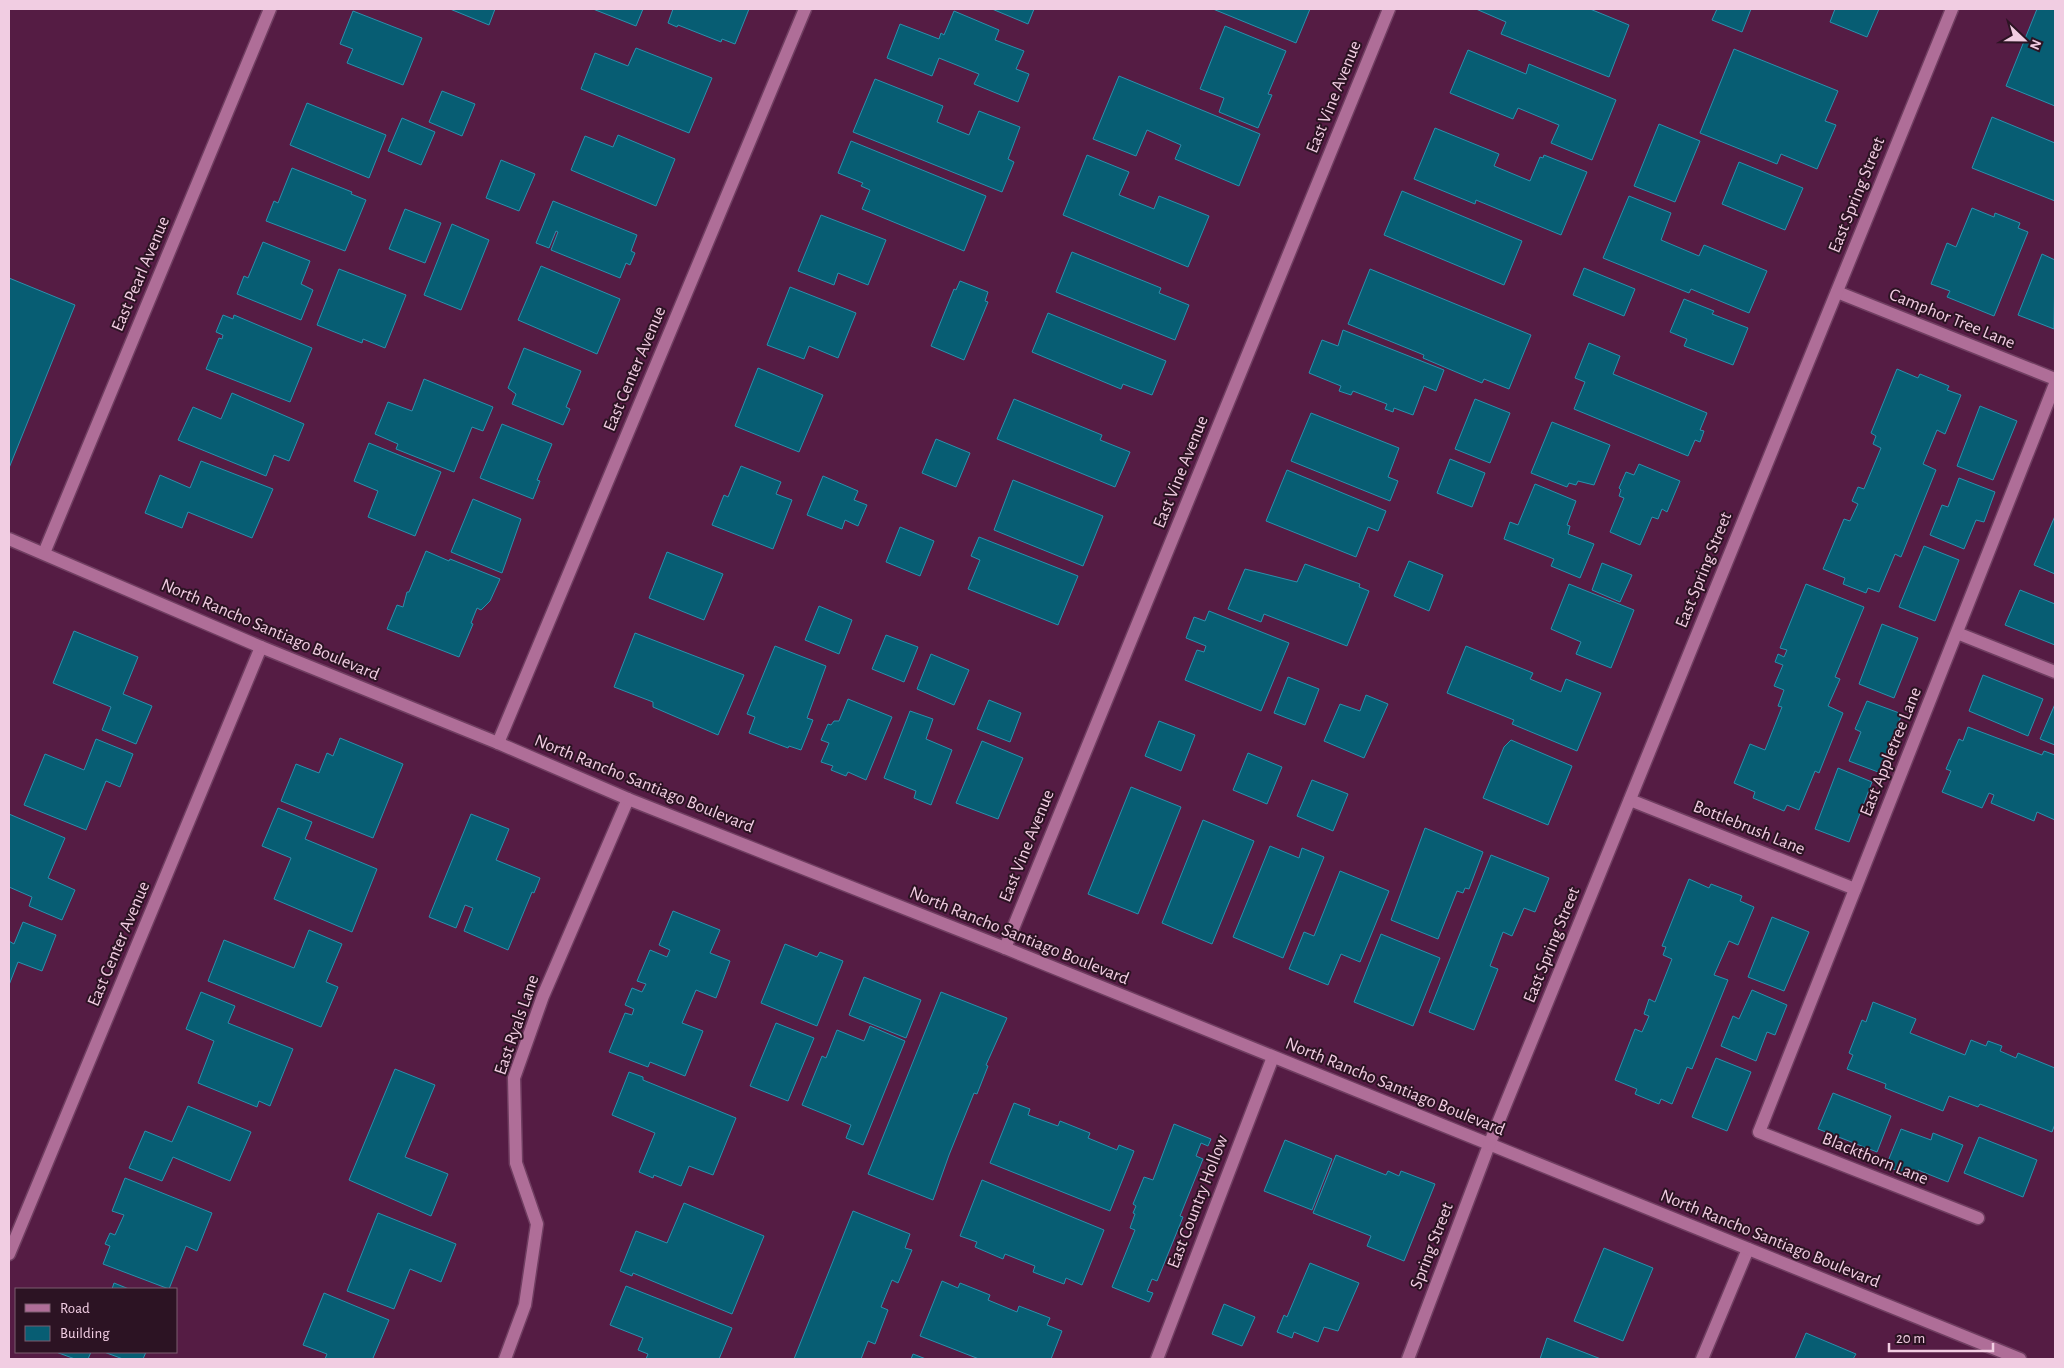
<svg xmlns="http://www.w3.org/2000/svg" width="2064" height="1368" font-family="'Alegreya Sans',sans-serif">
  <rect width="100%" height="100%" fill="#551c44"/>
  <g fill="#075d73" stroke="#2b90ad">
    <polygon points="450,9 495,9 489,25"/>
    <polygon points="593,9 643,9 636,26"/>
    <polygon points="673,9 749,9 735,44 722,39 721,42 678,25 677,27 668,23"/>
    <polygon points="992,9 1034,9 1028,24"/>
    <polygon points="1213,9 1310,9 1296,43"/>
    <polygon points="1476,9 1590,9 1629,25 1609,77 1501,34 1506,22"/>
    <polygon points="1717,9 1751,9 1742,32 1712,20"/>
    <polygon points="1835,9 1879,9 1867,37 1830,22"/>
    <polygon points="2037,9 2055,9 2055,106 2006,86"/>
    <polygon points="353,11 422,38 403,85 347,63 353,49 340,44"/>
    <polygon points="954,11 999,30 995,40 1024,51 1016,69 1029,74 1018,102 974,84 979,74 939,58 932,76 887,58 900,24 939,39 941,33 944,35"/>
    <polygon points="1225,26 1286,51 1268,94 1272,95 1258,128 1219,112 1224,98 1200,89"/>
    <polygon points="636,48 712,78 689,133 581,89 595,53 628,66"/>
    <polygon points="1734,49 1838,91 1825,121 1836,125 1817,169 1781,154 1777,164 1700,133"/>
    <polygon points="1468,50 1526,74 1529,64 1616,100 1592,160 1551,143 1559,125 1518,108 1513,119 1450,93"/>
    <polygon points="1119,76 1260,134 1239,186 1175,159 1181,145 1147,130 1136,156 1093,139"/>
    <polygon points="875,79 943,106 937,122 969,135 979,111 1020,127 1008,159 1014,162 1002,192 853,132"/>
    <polygon points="442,91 475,104 462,136 429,122"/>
    <polygon points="307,103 386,135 369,178 290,145"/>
    <polygon points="1992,117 2055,143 2055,201 1972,168"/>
    <polygon points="402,118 435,132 421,165 388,151"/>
    <polygon points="1659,124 1700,141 1675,202 1634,186"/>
    <polygon points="1435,128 1499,154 1494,166 1530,181 1540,157 1543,158 1544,155 1587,172 1561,235 1476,200 1475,204 1414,179"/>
    <polygon points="618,135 675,159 656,206 571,170 585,136 613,147"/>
    <polygon points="851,141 986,196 964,251 862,209 870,190 861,186 863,183 838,173"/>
    <polygon points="1087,155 1129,172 1119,195 1154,209 1159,196 1209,216 1188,267 1063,215"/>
    <polygon points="501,160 535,174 519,211 486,198"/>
    <polygon points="1739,162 1803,188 1785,230 1722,204"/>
    <polygon points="292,168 352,192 351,194 366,200 345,251 266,221 274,201 278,203"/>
    <polygon points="1402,191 1522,241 1504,285 1384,235"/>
    <polygon points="1629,196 1671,213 1661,240 1699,256 1704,245 1767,271 1749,313 1691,289 1689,293 1603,258"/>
    <polygon points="553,201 637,235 631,251 635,253 630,265 626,263 620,278 551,250 558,232 556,231 549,248 536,243"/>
    <polygon points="1972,208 1994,217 1995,213 2020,223 2018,228 2028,232 1994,316 1947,297 1950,291 1931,284 1947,243 1956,247"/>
    <polygon points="405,209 441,223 425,263 389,249"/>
    <polygon points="821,215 886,240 868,285 838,273 834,285 798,271"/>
    <polygon points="452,224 489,240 461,310 424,295"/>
    <polygon points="263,242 310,261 301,284 313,290 301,320 237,294 244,276 248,278"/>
    <polygon points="1072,252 1161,288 1159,293 1189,305 1175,340 1056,292"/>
    <polygon points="2042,254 2055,260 2054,329 2018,315"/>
    <polygon points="541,266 620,299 597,354 518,320"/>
    <polygon points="1584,268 1635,289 1624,316 1573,295"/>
    <polygon points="339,269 406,295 385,348 363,339 362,343 317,325"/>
    <polygon points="1370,269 1531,335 1509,389 1484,379 1482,383 1423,358 1424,355 1348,324"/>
    <polygon points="9,278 75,305 9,468"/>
    <polygon points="960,281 988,292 985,301 988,302 964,360 931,346 954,289 956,290"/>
    <polygon points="790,287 856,313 838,358 809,346 804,359 767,345"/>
    <polygon points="1684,299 1714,311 1712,314 1748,328 1733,365 1684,346 1687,339 1670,332"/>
    <polygon points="1048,313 1166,361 1152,395 1123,384 1121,389 1032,352"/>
    <polygon points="223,315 233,319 234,315 312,348 290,402 206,369 219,338 222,339 223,335 216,332"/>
    <polygon points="1343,330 1444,370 1436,391 1424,386 1413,415 1394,408 1393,412 1385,409 1387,404 1353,391 1351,395 1339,391 1341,386 1309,373 1322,340 1338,346"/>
    <polygon points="1589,343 1620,356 1613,374 1707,413 1700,430 1704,431 1700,442 1695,440 1688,456 1574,409 1585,382 1575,378"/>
    <polygon points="524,348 581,371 566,407 570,409 563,425 512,404 516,394 508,388"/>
    <polygon points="758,368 823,395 799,452 735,426"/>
    <polygon points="1897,369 1918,378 1920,374 1949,386 1947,390 1961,395 1945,434 1937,430 1923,464 1936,470 1901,557 1895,554 1879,592 1868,588 1866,593 1843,584 1845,578 1823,569 1844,519 1850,521 1858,504 1852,501 1858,487 1864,489 1881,448 1873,444 1876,436 1871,433"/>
    <polygon points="424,379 493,407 483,431 472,427 454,472 396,449 398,444 375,434 388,402 412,411"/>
    <polygon points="232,393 304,424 289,461 274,455 266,476 178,440 193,407 221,419"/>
    <polygon points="1014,399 1102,435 1100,440 1130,452 1115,487 997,439"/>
    <polygon points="1475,399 1510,413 1490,463 1455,449"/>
    <polygon points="1980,406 2017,421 1993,480 1957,466"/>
    <polygon points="1311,413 1399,448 1388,477 1398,481 1390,501 1291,461"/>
    <polygon points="1552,422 1610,445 1594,485 1578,481 1576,485 1569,483 1567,487 1531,473"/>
    <polygon points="502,424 552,444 537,480 540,481 533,499 480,478"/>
    <polygon points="936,439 970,453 956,487 922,473"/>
    <polygon points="369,443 441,472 415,536 368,517 378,491 354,481"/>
    <polygon points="1450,459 1485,473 1472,507 1437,493"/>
    <polygon points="201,461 273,489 252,538 188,512 182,528 145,513 160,475 190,488"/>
    <polygon points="1639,464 1680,481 1667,512 1662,509 1658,519 1652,517 1640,545 1610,532 1624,498 1619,496 1621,490 1619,488 1626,472 1634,475"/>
    <polygon points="741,466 781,482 776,494 792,500 773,549 712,525 724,495 728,497"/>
    <polygon points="1287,470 1386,511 1378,531 1368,527 1356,557 1266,521"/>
    <polygon points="823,476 858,491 854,500 867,505 858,526 845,520 842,529 807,515"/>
    <polygon points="1959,478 1995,492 1984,522 1976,520 1964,549 1930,535 1942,505 1948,507"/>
    <polygon points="1013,480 1103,516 1083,566 994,530"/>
    <polygon points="1535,484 1576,501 1567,525 1570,526 1568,534 1594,544 1580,578 1551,566 1554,559 1504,539 1510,522 1518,525"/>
    <polygon points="473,499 521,519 502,573 451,552"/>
    <polygon points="2055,516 2055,574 2034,565"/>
    <polygon points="900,527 934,541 920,576 886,562"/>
    <polygon points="979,537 1078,576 1058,625 968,589 980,560 971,556"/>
    <polygon points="1924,546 1959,560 1935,621 1899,607"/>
    <polygon points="426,551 449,561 450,559 500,579 490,601 481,610 477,608 471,623 473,624 459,657 387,629 397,605 403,607 407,592 409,592"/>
    <polygon points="667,552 723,574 704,620 649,598"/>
    <polygon points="1409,561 1443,575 1429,611 1394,596"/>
    <polygon points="1602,563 1632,575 1620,602 1592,590"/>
    <polygon points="1305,564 1360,584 1359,587 1369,591 1347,646 1264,614 1261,622 1228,609 1245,569 1297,582"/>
    <polygon points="1569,584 1634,610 1611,668 1576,654 1581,642 1551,629"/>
    <polygon points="1806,584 1864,607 1835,677 1840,679 1828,706 1843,713 1819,773 1815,771 1799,810 1787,805 1784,811 1753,798 1755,792 1734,783 1750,744 1765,750 1782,707 1778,706 1784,690 1774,686 1783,665 1775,662 1778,654 1784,657 1787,650 1780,648"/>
    <polygon points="2020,590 2055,604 2055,645 2005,625"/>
    <polygon points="819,606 852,620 839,654 805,640"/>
    <polygon points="1209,611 1289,643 1261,711 1185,680 1197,650 1204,652 1206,646 1186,638 1194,617 1205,621"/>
    <polygon points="1882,624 1918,638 1894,698 1859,684"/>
    <polygon points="74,631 138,657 123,694 152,706 136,744 102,730 111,707 53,683"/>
    <polygon points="635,633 744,675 718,735 653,707 653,702 614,687"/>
    <polygon points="886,635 918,647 904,682 872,669"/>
    <polygon points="775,646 826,666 807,718 813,720 801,750 789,746 788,748 749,733 755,717 747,714"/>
    <polygon points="1466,646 1533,673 1530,679 1561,692 1566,679 1601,693 1577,751 1512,724 1514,720 1447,693"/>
    <polygon points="931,654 969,670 954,705 917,689"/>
    <polygon points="1983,675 2043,699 2028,736 1969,711"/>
    <polygon points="1288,677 1319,689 1305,725 1274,713"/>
    <polygon points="1366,695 1388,704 1364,758 1324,741 1340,704 1360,711"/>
    <polygon points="848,699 892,717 866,780 848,772 846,776 831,770 833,766 821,762 829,743 821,740 828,724 831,725 834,721 839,721"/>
    <polygon points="989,700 1021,713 1010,742 977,729"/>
    <polygon points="1867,701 1902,714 1890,743 1898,746 1886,775 1849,761 1861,732 1855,729"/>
    <polygon points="2055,704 2055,745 2040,739"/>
    <polygon points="910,711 933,719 926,739 952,750 931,805 914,798 916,791 884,778"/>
    <polygon points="1159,721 1195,735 1181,771 1145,756"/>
    <polygon points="1968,727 2042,755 2044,751 2055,755 2055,820 2037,812 2034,821 1991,803 1994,795 1989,793 1982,808 1942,792 1951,771 1946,769 1959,739 1963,741"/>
    <polygon points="340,738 403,764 373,838 281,801 296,764 319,773 327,753 333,756"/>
    <polygon points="96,739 133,754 120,787 106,781 86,830 24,805 45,754 84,770"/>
    <polygon points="1511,740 1572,766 1548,825 1483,798 1504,747"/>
    <polygon points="982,741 1023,758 998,819 956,803"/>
    <polygon points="1248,753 1282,767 1267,804 1233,790"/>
    <polygon points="1838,768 1872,782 1849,842 1815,829"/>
    <polygon points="1312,780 1348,794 1333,831 1297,816"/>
    <polygon points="1131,787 1181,807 1138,914 1088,894"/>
    <polygon points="278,808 312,822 305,839 377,869 352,932 274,899 291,858 262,846"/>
    <polygon points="9,814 65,838 48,878 75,890 62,920 29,906 32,897 9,887"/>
    <polygon points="471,814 509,829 496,860 540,878 534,893 532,892 508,950 464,931 473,908 465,905 456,928 429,917"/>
    <polygon points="1203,820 1254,841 1212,944 1162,923"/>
    <polygon points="1425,828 1483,852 1469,889 1465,888 1463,893 1457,891 1438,939 1391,920"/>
    <polygon points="1270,846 1299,858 1302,848 1324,857 1283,958 1233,937"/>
    <polygon points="1491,855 1549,878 1535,912 1524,908 1512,936 1503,932 1490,966 1498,969 1474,1030 1429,1012"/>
    <polygon points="1340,871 1389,891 1360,962 1341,954 1328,985 1289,969 1304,932 1314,936"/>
    <polygon points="1689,879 1709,888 1711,884 1742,896 1740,901 1754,907 1738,945 1729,941 1714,975 1728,980 1692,1069 1687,1067 1672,1104 1661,1099 1659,1104 1635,1094 1637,1089 1615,1080 1635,1029 1642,1032 1649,1016 1644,1014 1649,999 1655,1002 1672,959 1663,955 1666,947 1662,946"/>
    <polygon points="673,911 720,930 710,953 730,961 716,998 696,990 682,1023 703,1031 685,1076 650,1062 648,1067 609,1052 625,1013 632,1015 634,1009 625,1005 632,988 642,992 646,984 637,981 650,950 667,957 670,950 659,945"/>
    <polygon points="1772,917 1809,932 1784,991 1748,977"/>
    <polygon points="23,922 56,935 42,971 18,962 9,985 9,941 14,944"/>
    <polygon points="309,930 342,944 326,982 338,987 321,1027 208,981 224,940 294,968"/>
    <polygon points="1381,934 1440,958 1413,1026 1354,1002"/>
    <polygon points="785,944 817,957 820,952 843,961 817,1026 761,1003"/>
    <polygon points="864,977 921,1000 906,1038 849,1015"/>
    <polygon points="1752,990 1787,1005 1775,1035 1767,1032 1756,1061 1721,1046 1733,1016 1739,1019"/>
    <polygon points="201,992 235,1006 228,1023 293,1049 270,1106 259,1101 257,1107 198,1083 214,1041 186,1029"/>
    <polygon points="941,992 1007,1018 986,1065 988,1066 977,1094 974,1093 949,1155 933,1200 868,1174"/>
    <polygon points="1873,1002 1916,1019 1910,1033 1965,1055 1971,1040 1986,1046 1988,1041 2002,1046 2000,1051 2016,1058 2018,1053 2055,1068 2055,1124 2052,1132 1980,1104 1978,1107 1949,1096 1943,1111 1885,1088 1886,1084 1847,1069 1853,1055 1849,1053 1862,1020 1866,1022"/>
    <polygon points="776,1023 814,1038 788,1101 750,1086"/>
    <polygon points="870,1026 905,1041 863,1145 846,1138 851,1125 802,1105 822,1056 826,1058 837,1030 864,1041"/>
    <polygon points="1716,1058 1751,1072 1727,1131 1692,1117"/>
    <polygon points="395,1069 435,1085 405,1157 448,1174 431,1216 349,1180"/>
    <polygon points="629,1072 643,1077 643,1080 736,1118 713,1175 689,1166 681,1186 654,1175 653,1178 639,1172 655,1133 612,1115"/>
    <polygon points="1833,1093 1891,1116 1877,1152 1818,1129"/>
    <polygon points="1014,1103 1030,1109 1028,1115 1058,1126 1060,1121 1090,1133 1088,1138 1117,1150 1119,1145 1134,1151 1110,1211 990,1163"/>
    <polygon points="188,1106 251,1132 230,1181 173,1157 162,1181 129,1168 145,1131 172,1142"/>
    <polygon points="1174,1124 1211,1139 1208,1146 1201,1143 1196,1156 1203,1159 1180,1216 1183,1217 1157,1281 1152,1279 1147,1291 1153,1293 1149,1302 1112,1287 1135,1230 1130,1228 1135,1214 1133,1213 1136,1206 1133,1204 1144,1177 1153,1180"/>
    <polygon points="1901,1129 1931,1140 1933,1133 1963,1145 1948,1182 1918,1170 1915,1178 1886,1166"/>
    <polygon points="1979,1137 2037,1160 2023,1197 1964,1173"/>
    <polygon points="1285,1140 1332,1159 1312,1210 1264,1191"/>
    <polygon points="1336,1155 1386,1175 1388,1171 1399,1176 1401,1171 1435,1184 1404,1261 1367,1246 1371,1236 1313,1213"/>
    <polygon points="125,1178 212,1213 197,1251 186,1246 169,1289 103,1264 110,1246 105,1244 110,1233 115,1235 124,1215 112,1211"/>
    <polygon points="982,1180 1104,1230 1082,1285 1066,1278 1064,1284 1033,1272 1035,1266 1005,1254 1003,1259 975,1247 977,1242 960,1236"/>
    <polygon points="684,1203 764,1236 732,1314 633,1273 632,1276 620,1271 636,1231 667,1243"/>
    <polygon points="853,1211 910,1234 905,1248 912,1250 898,1283 892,1280 881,1307 888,1310 875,1344 868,1341 861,1359 794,1359"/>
    <polygon points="378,1213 456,1244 441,1282 410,1269 394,1309 347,1291"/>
    <polygon points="1604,1248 1653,1268 1623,1341 1574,1321"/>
    <polygon points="1310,1263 1359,1283 1338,1331 1324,1327 1318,1342 1294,1332 1292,1338 1277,1332 1284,1315 1287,1317"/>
    <polygon points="942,1281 958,1288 960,1283 990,1295 988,1300 1017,1312 1019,1306 1050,1318 1047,1325 1062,1331 1051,1359 979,1359 920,1336"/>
    <polygon points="114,1283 129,1289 112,1289"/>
    <polygon points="626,1286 732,1328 719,1359 646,1359 648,1354 638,1350 643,1338 610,1325"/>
    <polygon points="324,1293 389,1320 373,1358 375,1359 325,1359 327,1354 303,1345"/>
    <polygon points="1224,1304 1255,1317 1242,1346 1212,1334"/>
    <polygon points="1806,1333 1856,1354 1853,1359 1795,1359"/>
    <polygon points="1547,1338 1601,1359 1540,1359"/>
    <polygon points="56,1352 91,1352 88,1359 75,1359"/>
    <polygon points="104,1352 146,1352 143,1359 123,1359"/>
    <polygon points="913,1354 926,1359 911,1359"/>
  </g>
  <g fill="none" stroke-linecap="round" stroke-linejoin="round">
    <defs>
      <g id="street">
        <polyline points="1837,292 2055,379"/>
        <polyline points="44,553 270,9"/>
        <polyline points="1957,633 2055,672"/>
        <polyline points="498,743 805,9"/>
        <polyline points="1630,800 1855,889"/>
        <polyline points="1005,948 1389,9"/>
        <polyline points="1978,1218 1759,1132 2055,384"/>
        <polyline points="9,1254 261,647"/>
        <polyline points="505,1359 525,1305 537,1224 516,1163 514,1078 543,996 628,799"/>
        <polyline points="1157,1359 1273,1057"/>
        <polyline points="1408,1359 1489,1145"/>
        <polyline points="1702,1359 1748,1249"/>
      </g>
      <g id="secondary">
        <polyline points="9,539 261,647 498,743 628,799 1005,948 2020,1359"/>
        <polyline points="1489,1145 1952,9"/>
      </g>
    </defs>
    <use href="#street" stroke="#703e61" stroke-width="15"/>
    <use href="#secondary" stroke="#703e61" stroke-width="15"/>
    <use href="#street" stroke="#af6e98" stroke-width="12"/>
    <use href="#secondary" stroke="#af6e98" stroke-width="12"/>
  </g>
  <g text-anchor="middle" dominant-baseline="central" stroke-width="4" stroke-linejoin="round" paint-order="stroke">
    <g font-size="18" fill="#f1cde2" stroke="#2c1323">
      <text transform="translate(1334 97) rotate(-68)">East Vine Avenue</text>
      <text transform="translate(1857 195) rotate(-68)">East Spring Street</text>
      <text transform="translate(141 274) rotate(-67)">East Pearl Avenue</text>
      <text transform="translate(1952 319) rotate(22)">Camphor Tree Lane</text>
      <text transform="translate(635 369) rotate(-67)">East Center Avenue</text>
      <text transform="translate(1181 472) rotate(-68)">East Vine Avenue</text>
      <text transform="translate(1704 570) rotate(-68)">East Spring Street</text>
      <text transform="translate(270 630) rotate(23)">North Rancho Santiago Boulevard</text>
      <text transform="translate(1891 752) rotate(-68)">East Appletree Lane</text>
      <text transform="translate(644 784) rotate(22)">North Rancho Santiago Boulevard</text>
      <text transform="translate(1749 828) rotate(22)">Bottlebrush Lane</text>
      <text transform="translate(1027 846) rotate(-68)">East Vine Avenue</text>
      <text transform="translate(1019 936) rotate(22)">North Rancho Santiago Boulevard</text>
      <text transform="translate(119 944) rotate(-67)">East Center Avenue</text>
      <text transform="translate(1552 945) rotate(-68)">East Spring Street</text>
      <text transform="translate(517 1025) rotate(-71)">East Ryals Lane</text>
      <text transform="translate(1395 1087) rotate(22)">North Rancho Santiago Boulevard</text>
      <text transform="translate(1875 1159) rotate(22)">Blackthorn Lane</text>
      <text transform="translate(1198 1202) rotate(-69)">East Country Hollow</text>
      <text transform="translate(1770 1239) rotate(22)">North Rancho Santiago Boulevard</text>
      <text transform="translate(1432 1246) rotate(-69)">Spring Street</text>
    </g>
  </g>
  <rect width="2064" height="1368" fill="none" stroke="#f1cde2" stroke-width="20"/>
  <rect x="15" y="1288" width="162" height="65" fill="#2c1323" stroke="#7b5d6f"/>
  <rect x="25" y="1304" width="25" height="8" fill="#af6e98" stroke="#7b5d6f"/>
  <text x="60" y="1313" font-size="15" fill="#f1cde2">Road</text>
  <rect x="25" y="1326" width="25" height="15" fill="#075d73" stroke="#7b5d6f"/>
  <text x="60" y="1338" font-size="15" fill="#f1cde2">Building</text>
  <g transform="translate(2024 40) rotate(112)" stroke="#2c1323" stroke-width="4" paint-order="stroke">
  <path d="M0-4L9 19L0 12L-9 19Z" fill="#f1cde2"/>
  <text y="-8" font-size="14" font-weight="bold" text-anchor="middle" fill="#f1cde2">N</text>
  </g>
  <path d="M1889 1343v8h104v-8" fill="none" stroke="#f1cde2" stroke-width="2.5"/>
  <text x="1896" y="1343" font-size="15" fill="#f1cde2" stroke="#2c1323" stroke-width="4" paint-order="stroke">20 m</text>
</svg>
